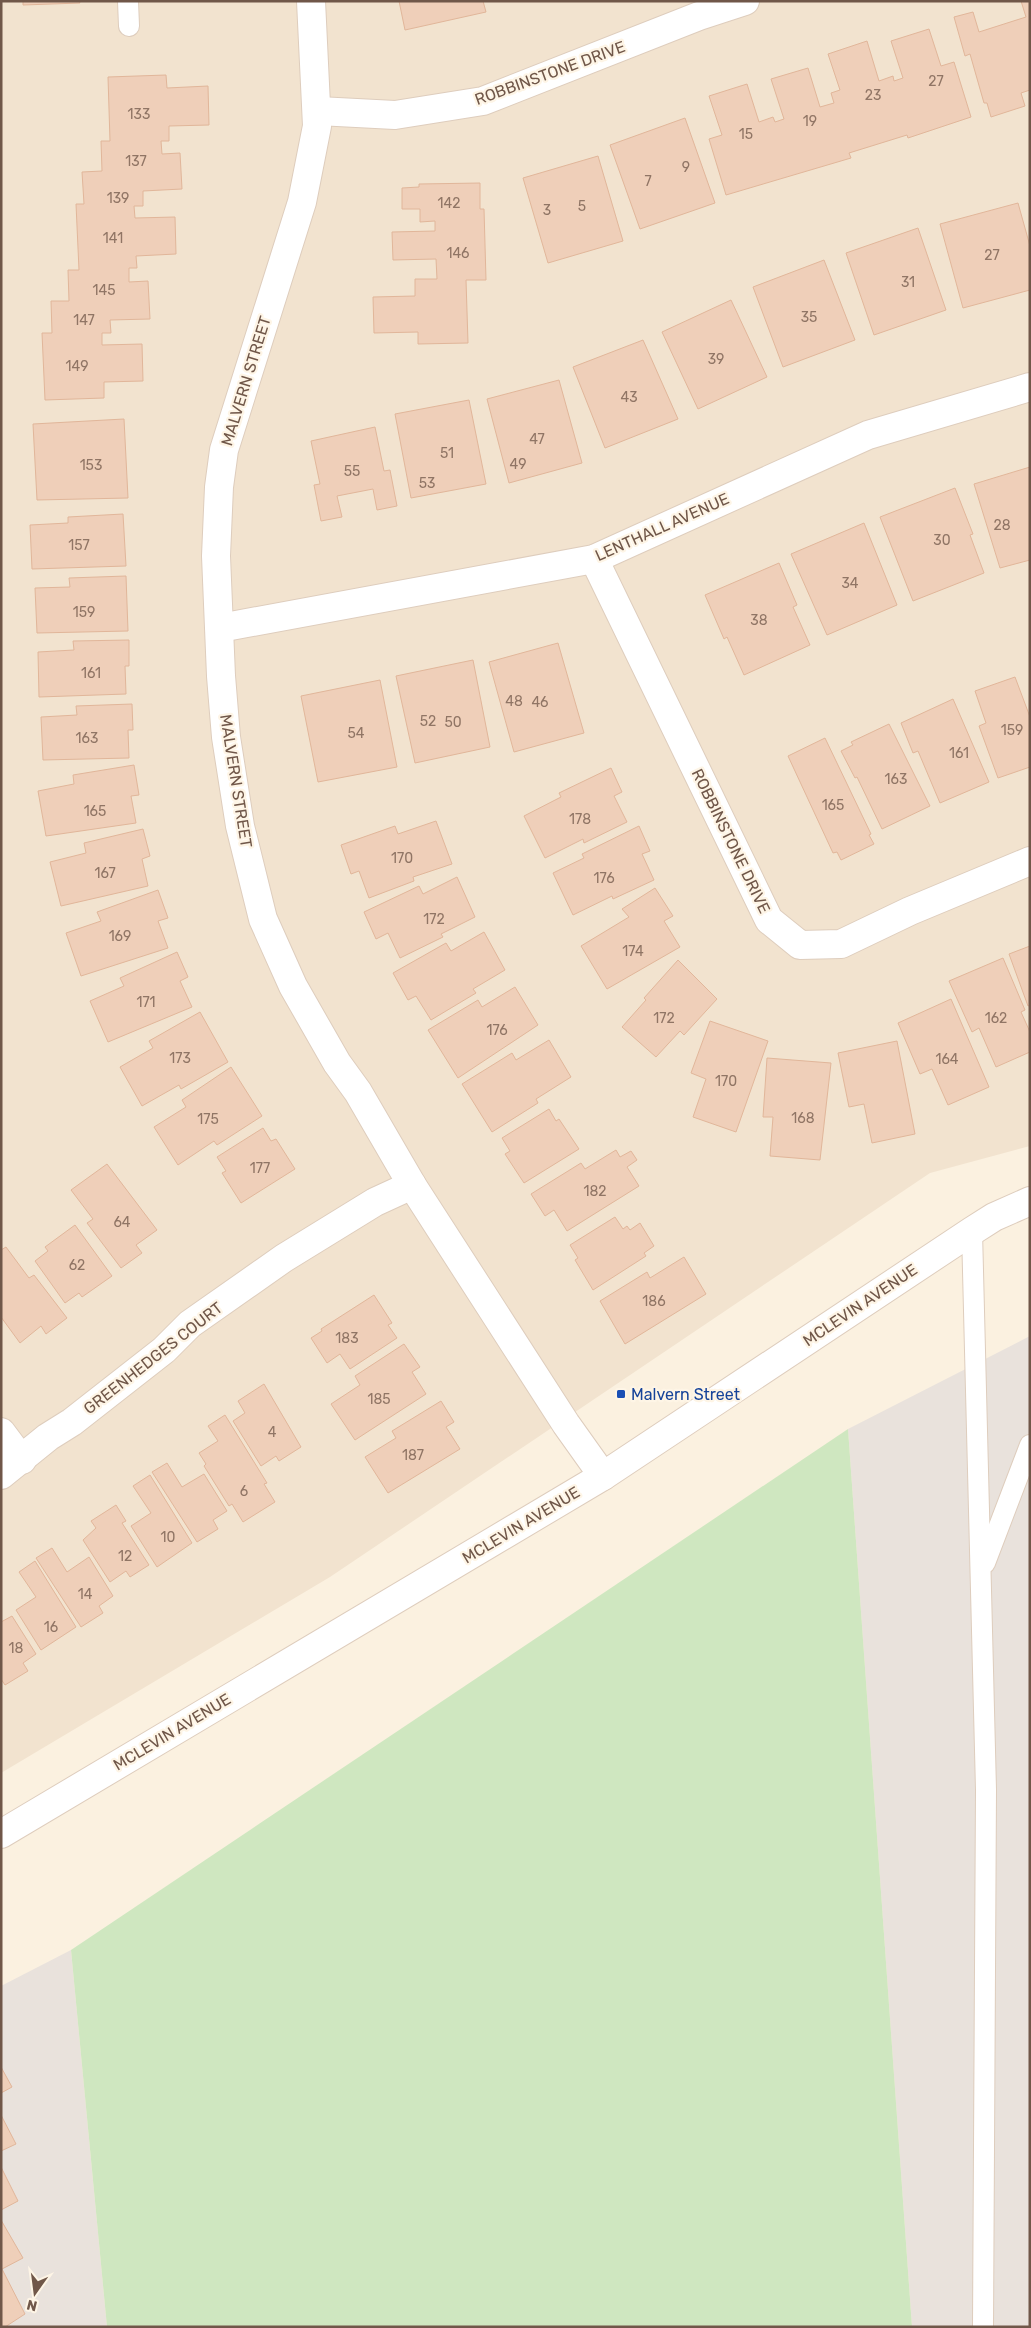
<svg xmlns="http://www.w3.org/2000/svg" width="1031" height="2328" font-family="Rubik,sans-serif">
  <rect width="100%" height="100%" fill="#fbf1e0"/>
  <polygon fill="#f2e3cf" points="1,1 1030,1 1030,1146 930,1173 330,1577 1,1773"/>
  <g fill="#e9e2dc">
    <polygon points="1030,1336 1030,2327 912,2327 848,1429"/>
    <polygon points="71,1950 107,2327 1,2327 1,1986"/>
  </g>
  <polygon fill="#cfe7c0" points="848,1429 912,2327 107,2327 71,1950"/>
  <g fill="#efcfb9" stroke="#e1b69a">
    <polygon points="23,1 79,1 80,3 23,5"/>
    <polygon points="399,1 483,1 486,12 405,30"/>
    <polygon points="1021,1 1030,1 1030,90 1021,93 1025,106 991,117 987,103 984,103 970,54 965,56 954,17 973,12 979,32 1026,17"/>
    <polygon points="929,29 941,66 954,62 971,117 908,138 907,135 849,153 851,158 726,195 709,139 722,135 709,96 747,84 759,122 773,117 775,122 784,119 771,79 808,68 820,107 834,103 831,93 840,90 828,54 867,41 879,81 893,76 894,81 903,78 891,41"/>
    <polygon points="166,75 167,88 208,86 209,125 169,126 169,141 161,141 162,154 180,153 182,189 143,191 143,206 134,206 135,218 175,217 176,254 136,256 137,268 129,268 129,282 148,281 150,319 110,320 111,333 102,333 102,345 142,344 143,381 104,382 104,398 45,400 42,333 52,333 51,301 69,301 68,270 79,270 76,204 84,204 82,172 102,171 101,141 110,141 108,77"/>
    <polygon points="685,118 715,203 640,229 610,145"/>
    <polygon points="598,156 623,241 548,263 523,178"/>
    <polygon points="480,183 480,209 484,209 486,280 466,280 468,343 418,344 418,332 374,333 373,297 415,296 415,279 437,279 436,259 393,260 392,232 435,231 435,221 420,222 420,209 402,209 402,188 419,187 419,184"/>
    <polygon points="1018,203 1030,246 1030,290 963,308 940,224"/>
    <polygon points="918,228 946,310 874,335 846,253"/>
    <polygon points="824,260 855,340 783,367 753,287"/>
    <polygon points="731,300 767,377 698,409 662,332"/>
    <polygon points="643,340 678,419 605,448 573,367"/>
    <polygon points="559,380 582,463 509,483 487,399"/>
    <polygon points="469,400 486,484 411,498 395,414"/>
    <polygon points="124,419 128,498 37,500 33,424"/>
    <polygon points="375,427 384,471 390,470 397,506 377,510 373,489 337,496 342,517 321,521 314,485 320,484 311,441"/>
    <polygon points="1030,467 1030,560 1000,568 974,484"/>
    <polygon points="955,488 973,534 970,535 984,573 913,601 880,517"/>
    <polygon points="123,514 126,566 32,569 30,525 68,523 68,517"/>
    <polygon points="864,523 897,605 827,635 791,554"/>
    <polygon points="779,563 797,605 793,607 810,645 744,675 727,637 724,639 705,595"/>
    <polygon points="126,576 128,631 37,633 35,588 70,587 69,578"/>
    <polygon points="129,640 129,666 125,666 126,694 39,697 38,652 74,650 73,641"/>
    <polygon points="558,643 584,733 514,752 489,662"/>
    <polygon points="473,660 490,747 415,763 396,676"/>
    <polygon points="1015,677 1030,717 1030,767 998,778 979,726 986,723 975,691"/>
    <polygon points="380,680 397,767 318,782 301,696"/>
    <polygon points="953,699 989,782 940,803 918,751 913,753 901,723"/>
    <polygon points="132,704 133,730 128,730 129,758 43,760 41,717 77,715 76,706"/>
    <polygon points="889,724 930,806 882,829 857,777 855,778 841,751 853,745 851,742"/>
    <polygon points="825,738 871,834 869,835 874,844 841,860 837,852 833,853 788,756"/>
    <polygon points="134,765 139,795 131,796 136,823 46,836 38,791 74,784 73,775"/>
    <polygon points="611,768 622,792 614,796 627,822 584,843 583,839 545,858 524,816 561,797 559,793"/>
    <polygon points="436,821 452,864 413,877 414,881 369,898 359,871 351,874 341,845 395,826 398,834"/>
    <polygon points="639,826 650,851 642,854 654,880 613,899 612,896 573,915 553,873 584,858 582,854"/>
    <polygon points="143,829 150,856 142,859 148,886 61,906 50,862 86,853 84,843"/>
    <polygon points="457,877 475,917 441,934 443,937 400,958 388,933 376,939 364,912 419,886 423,894"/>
    <polygon points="655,888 673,916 664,921 680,947 607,989 581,946 629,917 622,909"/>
    <polygon points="158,890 168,918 158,921 168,948 81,976 66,933 101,921 97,912"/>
    <polygon points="484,932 505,970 473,989 476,993 431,1020 416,996 408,1000 393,973 446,943 451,951"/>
    <polygon points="1030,946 1030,1005 1028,1006 1009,954"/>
    <polygon points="177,952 188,977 180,981 192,1007 108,1042 90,1001 124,986 120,978"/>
    <polygon points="1003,958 1025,1010 1021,1012 1030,1032 1030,1052 996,1067 979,1028 972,1032 949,981"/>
    <polygon points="678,960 717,999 684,1035 680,1031 656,1057 622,1027 646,1000 644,998"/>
    <polygon points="515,987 538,1025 458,1078 428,1030 478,1000 482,1007"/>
    <polygon points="951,999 989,1087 948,1105 932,1069 920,1074 898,1023"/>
    <polygon points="200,1012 228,1062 181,1089 179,1085 142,1106 120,1067 153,1048 149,1041"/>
    <polygon points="710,1021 768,1041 736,1132 693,1117 706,1079 691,1073"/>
    <polygon points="549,1040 571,1077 536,1099 538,1103 492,1132 462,1084 512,1053 516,1060"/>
    <polygon points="897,1041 915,1134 872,1143 864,1104 849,1107 838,1053"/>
    <polygon points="767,1058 831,1063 820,1160 770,1156 773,1117 763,1117"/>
    <polygon points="231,1067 262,1116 217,1145 214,1141 178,1165 154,1127 186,1107 182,1100"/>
    <polygon points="549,1109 556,1121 559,1119 579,1149 524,1183 505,1154 510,1151 502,1138"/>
    <polygon points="263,1128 271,1141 276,1139 295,1169 241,1203 222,1173 226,1171 217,1157"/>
    <polygon points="616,1150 620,1157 631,1151 637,1160 627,1167 639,1186 567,1231 554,1210 545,1216 531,1194 581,1163 585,1169"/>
    <polygon points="107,1164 157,1230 136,1245 142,1253 121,1268 87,1223 93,1219 71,1190"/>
    <polygon points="615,1217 623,1229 627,1226 630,1230 640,1223 654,1246 644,1253 646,1256 593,1290 575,1260 578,1258 570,1245"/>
    <polygon points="75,1225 112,1276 82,1297 79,1293 65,1303 35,1261 48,1251 45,1247"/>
    <polygon points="6,1247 29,1278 34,1275 67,1318 46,1334 41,1326 20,1343 1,1317 1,1250"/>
    <polygon points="684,1257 706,1294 625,1344 600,1301 647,1272 650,1278"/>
    <polygon points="374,1295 392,1323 388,1325 397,1338 350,1369 340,1354 327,1363 311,1338 322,1331 321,1329"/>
    <polygon points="404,1344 420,1367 412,1372 426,1394 355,1440 331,1404 360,1385 355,1376"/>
    <polygon points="264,1384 301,1447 279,1461 276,1456 261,1466 233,1421 245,1413 238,1401"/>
    <polygon points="441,1401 454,1422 446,1427 460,1449 388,1493 365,1457 396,1438 392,1431"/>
    <polygon points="225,1415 267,1483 264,1484 275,1502 243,1522 232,1504 229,1506 204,1466 206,1464 199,1453 218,1441 208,1426"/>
    <polygon points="167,1463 182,1487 204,1474 227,1511 213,1520 218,1529 197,1542 152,1472"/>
    <polygon points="150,1475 192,1543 157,1567 131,1526 151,1513 133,1486"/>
    <polygon points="116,1505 126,1521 122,1523 149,1565 130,1577 126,1571 110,1582 83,1540 96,1528 91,1521"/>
    <polygon points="52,1548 67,1572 89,1557 113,1596 99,1606 103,1613 81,1627 36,1558"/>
    <polygon points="35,1561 76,1627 41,1650 16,1610 36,1597 19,1572"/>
    <polygon points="12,1616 36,1654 23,1663 28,1671 5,1685 1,1679 1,1622"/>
    <polygon points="1,2067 12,2087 1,2093"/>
    <polygon points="1,2115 16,2144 1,2151"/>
    <polygon points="1,2167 18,2201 1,2210"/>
    <polygon points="1,2220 23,2258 2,2269 25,2314 5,2327 1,2327"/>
  </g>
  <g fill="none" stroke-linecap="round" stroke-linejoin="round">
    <defs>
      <g id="service">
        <polyline points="128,1 129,26"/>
        <polyline points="972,1231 986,1790 983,2327"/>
        <polyline points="985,1563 1030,1445"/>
      </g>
      <g id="minor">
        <polyline points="318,111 395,115 483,101 699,16 745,1"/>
        <polyline points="594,559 769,920 800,945 841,944 910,911 1030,861"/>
        <polyline points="220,628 594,559 868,435 1030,387"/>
        <polyline points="1,1432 22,1460"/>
        <polyline points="1,1475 48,1437 72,1422 164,1350 190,1324 284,1258 375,1202 412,1185"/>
      </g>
      <g id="tertiary">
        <polyline points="311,1 317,126 302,202 224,450 219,487 216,556 221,676 226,737 240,826 263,919 293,986 337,1063 358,1092 412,1185 566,1424 603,1476"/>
        <polyline points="1,1834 603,1476 972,1231 994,1217 1030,1201"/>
      </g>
    </defs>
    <use href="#service" stroke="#decdbd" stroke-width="22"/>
    <use href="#minor" stroke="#decdbd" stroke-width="30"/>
    <use href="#tertiary" stroke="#decdbd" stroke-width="30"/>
    <use href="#service" stroke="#fff" stroke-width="20"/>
    <use href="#minor" stroke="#fff" stroke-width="28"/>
    <use href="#tertiary" stroke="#fff" stroke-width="28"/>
  </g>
  <rect fill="#1a4fb4" stroke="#fef5e6" stroke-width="2" x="616" y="1389" width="10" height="10" rx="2.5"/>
  <g text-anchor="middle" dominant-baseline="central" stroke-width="4.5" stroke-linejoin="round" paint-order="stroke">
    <g font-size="14" fill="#907565">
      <text x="936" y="81">27</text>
      <text x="873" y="95">23</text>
      <text x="139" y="114">133</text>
      <text x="810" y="121">19</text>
      <text x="746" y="134">15</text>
      <text x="136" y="161">137</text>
      <text x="686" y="167">9</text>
      <text x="648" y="181">7</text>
      <text x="118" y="198">139</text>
      <text x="449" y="203">142</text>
      <text x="582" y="206">5</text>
      <text x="547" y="210">3</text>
      <text x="113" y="238">141</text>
      <text x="458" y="253">146</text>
      <text x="992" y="255">27</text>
      <text x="908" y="282">31</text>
      <text x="104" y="290">145</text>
      <text x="809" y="317">35</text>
      <text x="84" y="320">147</text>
      <text x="716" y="359">39</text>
      <text x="77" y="366">149</text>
      <text x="629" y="397">43</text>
      <text x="537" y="439">47</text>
      <text x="447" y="453">51</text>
      <text x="518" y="464">49</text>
      <text x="91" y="465">153</text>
      <text x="352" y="471">55</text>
      <text x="427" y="483">53</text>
      <text x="1002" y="525">28</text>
      <text x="942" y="540">30</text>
      <text x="79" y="545">157</text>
      <text x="850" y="583">34</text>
      <text x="84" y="612">159</text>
      <text x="759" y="620">38</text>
      <text x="91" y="673">161</text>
      <text x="514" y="701">48</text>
      <text x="540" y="702">46</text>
      <text x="428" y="721">52</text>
      <text x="453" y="722">50</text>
      <text x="1012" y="730">159</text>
      <text x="356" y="733">54</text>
      <text x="87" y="738">163</text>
      <text x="959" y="753">161</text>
      <text x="896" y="779">163</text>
      <text x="833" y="805">165</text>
      <text x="95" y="811">165</text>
      <text x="580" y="819">178</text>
      <text x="402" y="858">170</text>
      <text x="105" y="873">167</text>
      <text x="604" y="878">176</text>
      <text x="434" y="919">172</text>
      <text x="120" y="936">169</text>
      <text x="633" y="951">174</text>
      <text x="146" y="1002">171</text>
      <text x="664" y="1018">172</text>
      <text x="996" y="1018">162</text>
      <text x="497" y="1030">176</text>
      <text x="180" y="1058">173</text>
      <text x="947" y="1059">164</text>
      <text x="726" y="1081">170</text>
      <text x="803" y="1118">168</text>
      <text x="208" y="1119">175</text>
      <text x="260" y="1168">177</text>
      <text x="595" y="1191">182</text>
      <text x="122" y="1222">64</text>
      <text x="77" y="1265">62</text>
      <text x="654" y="1301">186</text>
      <text x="347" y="1338">183</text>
      <text x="379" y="1399">185</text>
      <text x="272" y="1432">4</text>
      <text x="413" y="1455">187</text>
      <text x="244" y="1491">6</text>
      <text x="168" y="1537">10</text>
      <text x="125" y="1556">12</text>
      <text x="85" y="1594">14</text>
      <text x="51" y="1627">16</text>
      <text x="16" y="1648">18</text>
    </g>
    <g font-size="16" fill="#705749" stroke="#fef5e6">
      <text transform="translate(550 73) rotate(-20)">ROBBINSTONE DRIVE</text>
      <text transform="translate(246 381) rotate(-73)">MALVERN STREET</text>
      <text transform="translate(662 527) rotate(-24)">LENTHALL AVENUE</text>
      <text transform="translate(236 781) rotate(81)">MALVERN STREET</text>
      <text transform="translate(731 841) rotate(64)">ROBBINSTONE DRIVE</text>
      <text transform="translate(860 1305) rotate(-34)">MCLEVIN AVENUE</text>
      <text transform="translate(153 1358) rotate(-38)">GREENHEDGES COURT</text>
      <text transform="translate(521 1525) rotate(-31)">MCLEVIN AVENUE</text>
      <text transform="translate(172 1732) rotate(-31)">MCLEVIN AVENUE</text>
    </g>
    <g font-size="16" fill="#164399" stroke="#fef5e6" text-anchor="start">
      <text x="631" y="1394">Malvern Street</text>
    </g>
  </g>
  <rect width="1031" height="2328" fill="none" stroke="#705749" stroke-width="5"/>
  <g transform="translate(35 2293) rotate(194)" stroke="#fef5e6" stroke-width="4" paint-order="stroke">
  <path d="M0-4L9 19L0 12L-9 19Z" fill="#705749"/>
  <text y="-8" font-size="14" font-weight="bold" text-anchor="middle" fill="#705749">N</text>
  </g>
</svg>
